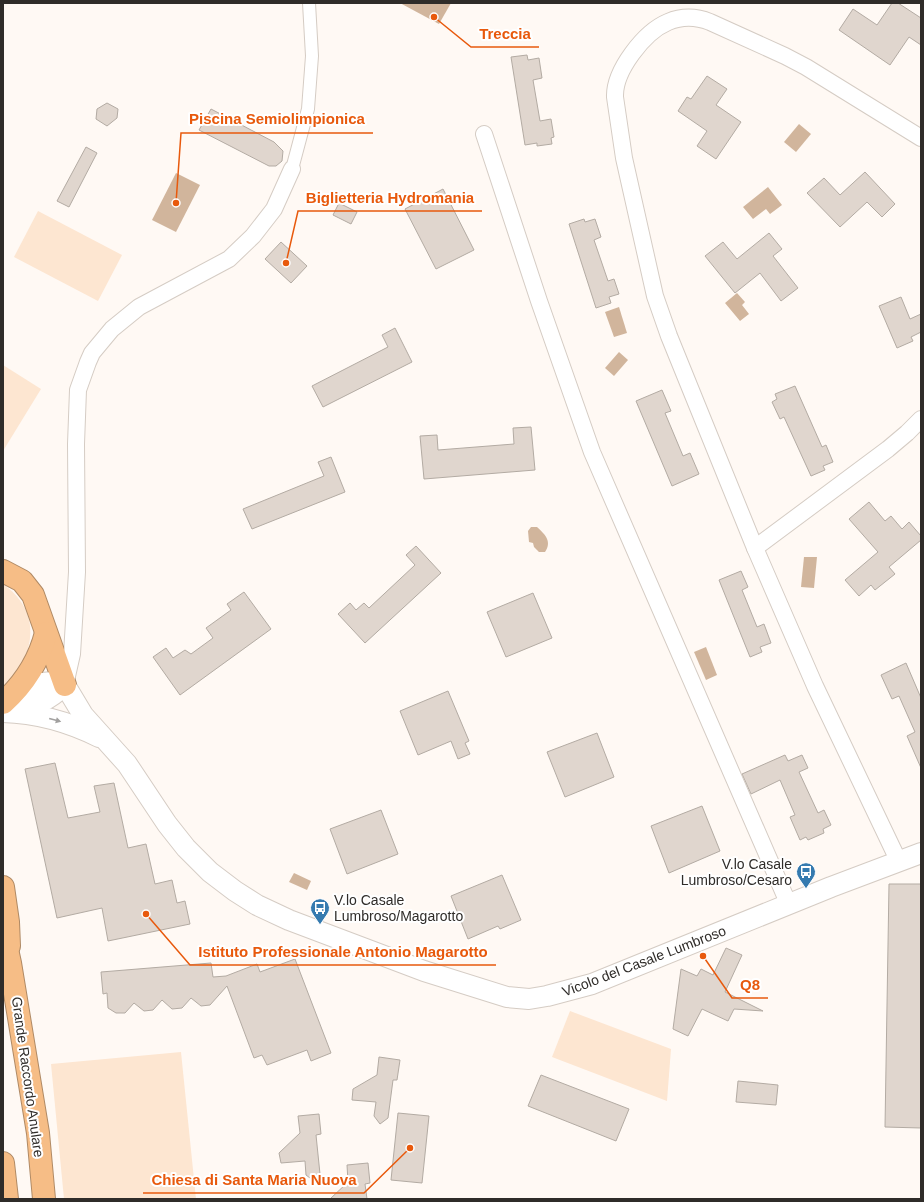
<svg xmlns="http://www.w3.org/2000/svg" width="924" height="1202" font-family="Arial,sans-serif">
  <rect width="100%" height="100%" fill="#fff9f4"/>
  <g fill="#fde6d1">
    <polygon points="38,211 122,255 98,301 14,257"/>
    <polygon points="3,365 41,389 3,451"/>
    <path d="M3 584C30 603 37 630 24 660 19 670 12 679 3 686Z"/>
    <polygon points="570,1011 671,1049 667,1101 552,1057"/>
    <polygon points="181,1052 196,1199 64,1199 51,1064"/>
  </g>
  <g fill="#d1b59c">
    <polygon points="400,3 451,3 439,24"/>
    <polygon points="799,124 811,134 796,152 784,142"/>
    <polygon points="176,173 200,185 176,232 152,220"/>
    <polygon points="768,187 782,205 770,214 766,209 753,219 743,207"/>
    <polygon points="737,293 745,302 742,305 749,314 740,321 725,303"/>
    <polygon points="619,307 627,333 614,337 605,312"/>
    <polygon points="619,352 628,360 614,376 605,368"/>
    <path d="M531 527H537C546 535 552 542 545 552H539L534 547 533 543 529 542 528 531Z"/>
    <polygon points="804,557 817,557 814,588 801,587"/>
    <polygon points="706,647 717,675 706,680 694,652"/>
    <polygon points="294,873 311,881 307,890 289,882"/>
  </g>
  <g fill="#e0d6ce" stroke="#b3aba3">
    <polygon points="892,3 898,3 921,18 921,45 909,37 890,65 839,30 853,9 877,25"/>
    <polygon points="527,55 528,60 539,58 542,78 533,80 540,121 551,119 554,137 551,138 552,144 537,146 537,143 525,145 511,57"/>
    <polygon points="707,76 727,89 716,105 741,122 716,159 697,146 707,131 678,111 687,97 691,99"/>
    <polygon points="107,103 118,109 117,118 107,126 96,119 97,109"/>
    <polygon points="211,109 274,142 283,151 282,161 276,166 269,166 199,130"/>
    <polygon points="86,147 97,153 69,207 57,201"/>
    <polygon points="865,172 895,204 882,217 867,202 840,227 807,193 824,178 840,195"/>
    <polygon points="443,189 474,250 436,269 405,209"/>
    <polygon points="339,203 357,212 351,224 333,215"/>
    <polygon points="584,219 585,222 595,219 601,237 594,240 608,281 614,279 619,294 609,297 611,303 596,308 569,224"/>
    <polygon points="769,233 782,249 773,256 798,288 781,301 760,273 735,293 705,256 723,242 737,259"/>
    <polygon points="281,242 307,266 291,283 265,259"/>
    <polygon points="901,297 910,319 921,314 921,332 911,337 913,341 897,348 879,306"/>
    <polygon points="395,328 412,362 323,407 312,386 388,347 382,335"/>
    <polygon points="795,386 822,447 826,445 833,462 823,466 825,470 811,476 784,417 780,419 772,402 777,399 775,394"/>
    <polygon points="662,390 671,411 665,413 683,456 690,453 699,474 672,486 636,401"/>
    <polygon points="531,427 535,470 424,479 420,436 437,435 438,450 514,444 513,428"/>
    <polygon points="331,457 345,492 252,529 243,509 324,476 318,462"/>
    <polygon points="869,502 885,521 891,516 902,529 909,522 921,536 921,540 889,567 895,574 875,590 871,585 859,596 845,580 878,552 849,519"/>
    <polygon points="416,546 441,573 365,643 338,614 350,603 356,610 364,603 369,608 415,565 406,555"/>
    <polygon points="741,571 748,587 742,590 757,627 764,624 771,643 760,647 762,652 750,657 719,580"/>
    <polygon points="244,592 271,629 180,695 153,657 166,648 173,658 185,650 191,654 213,638 206,628 231,610 227,604"/>
    <polygon points="533,593 552,638 506,657 487,612"/>
    <polygon points="906,663 921,698 921,768 907,736 915,732 899,696 892,699 881,675"/>
    <polygon points="448,691 469,741 465,743 470,754 458,759 451,741 418,755 400,711"/>
    <polygon points="597,733 614,777 565,797 547,752"/>
    <polygon points="785,755 788,761 802,755 808,768 799,772 818,813 824,810 831,825 823,829 824,833 808,840 806,837 800,840 790,817 795,815 780,780 751,794 742,774"/>
    <polygon points="55,763 68,818 100,812 94,786 114,783 128,848 146,844 155,884 172,880 177,903 185,901 190,924 108,941 102,908 57,918 25,769"/>
    <polygon points="702,806 720,851 669,873 651,826"/>
    <polygon points="381,810 398,854 347,874 330,829"/>
    <polygon points="502,875 521,920 500,929 498,926 468,939 451,896"/>
    <polygon points="889,884 921,884 921,1128 885,1127"/>
    <polygon points="726,948 742,955 725,992 763,1011 734,1009 728,1021 702,1009 688,1036 673,1029 681,969 697,976 701,969 713,975"/>
    <polygon points="295,959 331,1053 311,1061 307,1050 267,1065 262,1055 254,1058 227,986 210,1005 201,1006 191,998 182,1008 172,1009 162,1000 153,1010 144,1011 134,1003 125,1013 116,1013 108,1008 107,993 103,994 101,972 211,963 213,977 226,976 257,964 260,972"/>
    <polygon points="379,1057 400,1060 397,1080 393,1080 388,1118 380,1124 374,1116 376,1102 352,1100 353,1089 377,1075"/>
    <polygon points="541,1075 629,1109 616,1141 528,1106"/>
    <polygon points="738,1081 778,1085 776,1105 736,1102"/>
    <polygon points="398,1113 429,1116 422,1183 391,1180"/>
    <polygon points="319,1114 321,1134 316,1135 320,1174 314,1181 306,1175 305,1161 281,1163 279,1153 300,1133 298,1116"/>
    <polygon points="368,1163 370,1183 365,1184 367,1199 330,1199 348,1182 347,1165"/>
  </g>
  <g fill="none" stroke-linecap="round" stroke-linejoin="round">
    <defs>
      <polyline id="pedestrian" points="292,169 308,109 312,56 309,3"/>
      <g id="minor">
        <polyline points="484,134 539,301 592,452 789,905"/>
        <polyline points="755,548 888,449 907,433 921,419"/>
        <polyline points="65,685 72,654 77,572 76,444 78,390 88,362 92,353 112,329 139,307 229,259 253,236 274,209 292,169"/>
        <path d="M899 862 815 686 755 548 669 336 655 296 624 158 615 97C614 71 644 32 668 22 682 16 695 16 710 22L785 56 806 67 921 138"/>
      </g>
      <g id="tertiary">
        <polyline points="65,685 83,715 127,764 167,824 186,848 210,872 235,891 257,905 289,920 424,971 507,997 529,999 547,996 592,984 831,887 921,853"/>
        <path d="M10 700C28 687 43 677 65 685"/>
        <path d="M15 709C37 706 49 700 65 685"/>
        <path d="M3 712C37 713 69 722 99 737"/>
      </g>
      <g id="motorway">
        <polyline points="3,571 22,581 33,595 65,685"/>
        <path d="M3 703C24 684 39 661 46 633"/>
        <polyline points="3,887 8,922 9,946"/>
        <polyline points="3,931 10,963 38,1133 44,1199"/>
        <polyline points="3,1163 7,1199"/>
      </g>
    </defs>
    <use href="#pedestrian" stroke="#d5ccc4" stroke-width="14"/>
    <use href="#minor" stroke="#d5ccc4" stroke-width="18"/>
    <use href="#tertiary" stroke="#d5ccc4" stroke-width="22"/>
    <use href="#motorway" stroke="#b08a65" stroke-width="24"/>
    <use href="#pedestrian" stroke="#fff" stroke-width="12"/>
    <use href="#minor" stroke="#fff" stroke-width="16"/>
    <use href="#tertiary" stroke="#fff" stroke-width="20"/>
    <use href="#motorway" stroke="#f6bd86" stroke-width="22"/>
  </g>
  <defs><path id="oneway-solid" d="M-6-.8H1V-3.2L6.5 0L1 3.2V.8H-6Z"/></defs>
  <use fill="#a1a09f" href="#oneway-solid" transform="translate(55 720) rotate(15)"/>
  <defs>
    <symbol id="bus-pin" viewBox="-11 -11 22 30"><path d="M0 17L-7.5 6A9.5 9.5 0 1 1 7.5 6Z" fill="#357aaf" stroke="#fff"/><path d="M-5-6H5V4H4V6H2V4H-2V6H-4V4H-5ZM-3.5-4V0h7V-4ZM-3.5 1.2v1.5H-2V1.2ZM2 1.2v1.5H3.5V1.2Z" fill="#fff"/></symbol>
  </defs>
  <g fill-rule="evenodd">
    <use href="#bus-pin" x="795" y="861" width="22" height="30"/>
    <use href="#bus-pin" x="309" y="897" width="22" height="30"/>
  </g>
  <g text-anchor="middle" dominant-baseline="central" stroke-width="4" stroke-linejoin="round" paint-order="stroke">
    <g font-size="14" fill="#2f2c29" stroke="#fff" text-anchor="end">
      <text x="792" y="864">V.lo Casale<tspan x="792" dy="16">Lumbroso/Cesaro</tspan></text>
      <text x="334" y="900" text-anchor="start">V.lo Casale<tspan x="334" dy="16">Lumbroso/Magarotto</tspan></text>
    </g>
    <g font-size="14" fill="#2f2c29" stroke="#fff">
      <text transform="translate(644 961) rotate(-21)">Vicolo del Casale Lumbroso</text>
      <text transform="translate(28 1077) rotate(82)">Grande Raccordo Anulare</text>
    </g>
  </g>
  <path fill="none" stroke="#e8590c" stroke-width="1.5" d="M434 17L471 47H539M176 203L181 133H373M286 263L298 211H482M146 914L190 965H496M703 956L732 998H768M410 1148L364 1193H143"/>
  <g fill="#e8590c" stroke="#fff" stroke-width="1.5">
    <circle cx="434" cy="17" r="4"/>
    <circle cx="176" cy="203" r="4"/>
    <circle cx="286" cy="263" r="4"/>
    <circle cx="146" cy="914" r="4"/>
    <circle cx="703" cy="956" r="4"/>
    <circle cx="410" cy="1148" r="4"/>
  </g>
  <g font-size="15" text-anchor="middle" font-weight="bold" fill="#e8590c" stroke="#fff" stroke-width="4" stroke-linejoin="round" paint-order="stroke">
    <text x="505" y="39">Treccia</text>
    <text x="277" y="124">Piscina Semiolimpionica</text>
    <text x="390" y="203">Biglietteria Hydromania</text>
    <text x="343" y="957">Istituto Professionale Antonio Magarotto</text>
    <text x="750" y="990">Q8</text>
    <text x="254" y="1185">Chiesa di Santa Maria Nuova</text>
  </g>
  <rect width="924" height="1202" fill="none" stroke="#2f2c29" stroke-width="8"/>
</svg>
